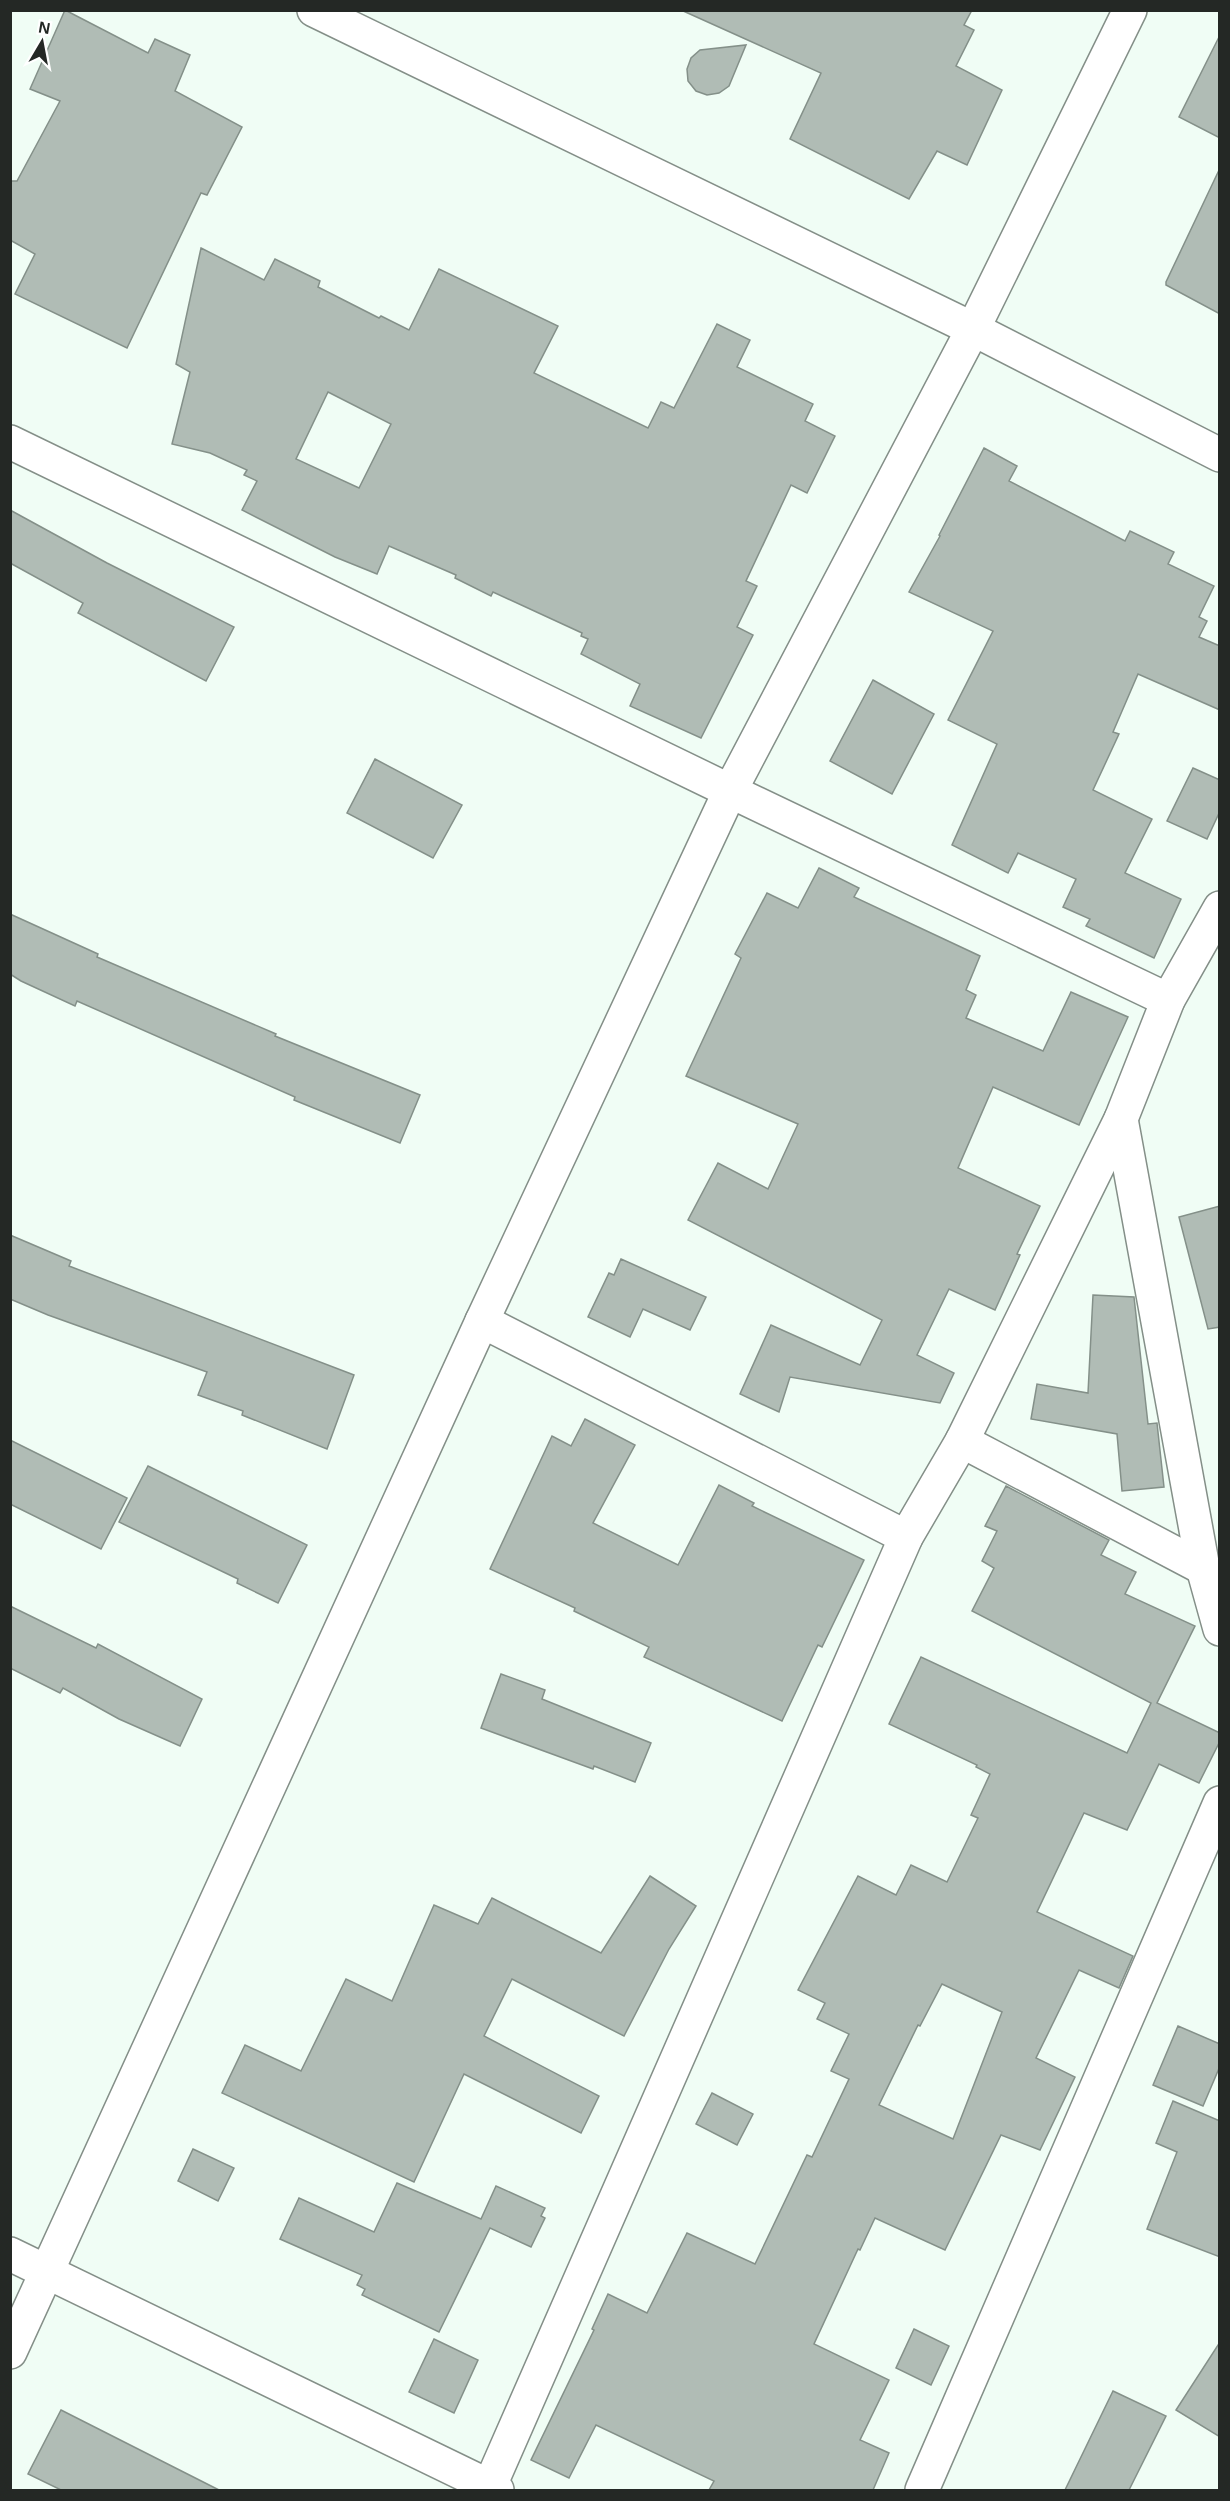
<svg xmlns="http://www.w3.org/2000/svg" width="1230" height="2501" font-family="Helvetica,sans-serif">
  <rect width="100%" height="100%" fill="#f0fdf5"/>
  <g fill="#b0bcb5" stroke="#849089" stroke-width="1.5" fill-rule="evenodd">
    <polygon points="65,10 148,53 155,39 190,55 175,91 242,127 207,195 201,193 127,348 15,294 35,254 10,240 10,181 17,181 60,101 30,89"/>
    <polygon points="681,10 972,10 964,25 974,30 956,66 1002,90 967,165 937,151 909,199 790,139 821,73"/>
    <polygon points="1220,35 1220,138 1179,117"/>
    <polygon points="746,45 729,86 719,93 707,95 696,91 688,81 687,69 691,58 700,50"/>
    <polygon points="1220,168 1220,314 1166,285 1166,282"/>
    <path d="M201 248 264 280 275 259 320 281 318 287 379 318 381 316 409 330 439 269 558 326 534 373 648 428 661 402 674 408 717 324 750 340 737 367 813 404 805 421 835 436 807 493 791 485 746 581 757 586 737 627 753 635 701 738 630 706 640 684 581 654 588 639 581 636 582 633 493 592 491 596 455 578 456 575 389 546 377 574 335 557 242 510 257 481 244 475 247 470 210 453 172 444 190 372 176 364ZM328 392 391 424 359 488 296 459Z"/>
    <polygon points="984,448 1017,466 1009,481 1125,541 1130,531 1174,552 1168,564 1214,586 1199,617 1207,621 1199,637 1220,646 1220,710 1138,674 1113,732 1119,734 1093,790 1152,819 1125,873 1181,899 1154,958 1086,926 1090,919 1063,907 1076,879 1018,853 1008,873 952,845 997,744 948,720 993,631 909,592 940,536 939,535"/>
    <polygon points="10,510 107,563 234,627 206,681 78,613 83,603 10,563"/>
    <polygon points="873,680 934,714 892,794 830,761"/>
    <polygon points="375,759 462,805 433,858 347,813"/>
    <polygon points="1193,768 1220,780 1220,811 1207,839 1167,821"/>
    <polygon points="819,868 859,888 854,897 980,956 966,990 976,995 966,1018 1043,1051 1071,992 1128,1017 1079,1125 993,1087 958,1168 1040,1206 1017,1254 1020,1255 995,1310 949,1289 917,1355 954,1373 940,1403 790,1377 779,1412 740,1394 771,1325 860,1365 882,1320 688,1220 718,1163 768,1189 798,1124 686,1076 741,958 735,954 767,893 798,908"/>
    <polygon points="10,914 98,954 97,957 276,1034 275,1036 420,1095 400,1143 294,1100 295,1097 77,1001 75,1006 21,981 10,974"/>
    <polygon points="1220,1206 1220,1327 1208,1329 1179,1217"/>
    <polygon points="10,1235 71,1261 69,1266 354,1375 327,1449 242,1415 243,1411 198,1395 207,1372 48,1315 10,1299"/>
    <polygon points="621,1259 706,1297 690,1330 643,1309 630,1337 588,1317 609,1273 614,1275"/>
    <polygon points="1093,1295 1134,1297 1148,1424 1157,1423 1164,1487 1122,1491 1117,1434 1031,1419 1037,1384 1088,1393"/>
    <polygon points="585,1419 635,1445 593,1523 678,1565 719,1485 754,1503 752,1506 864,1560 822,1647 818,1645 782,1721 644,1657 649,1647 574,1611 575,1608 490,1569 552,1436 571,1446"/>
    <polygon points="10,1440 127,1498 101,1549 10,1504"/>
    <polygon points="148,1466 307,1545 278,1603 237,1583 238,1579 119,1522"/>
    <path d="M1006 1486 1109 1540 1101 1555 1136 1572 1125 1594 1195 1626 1157 1703 1220 1733V1741L1199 1783 1159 1764 1127 1830 1084 1813 1037 1912 1133 1956 1119 1988 1079 1970 1036 2058 1075 2077 1040 2150 1001 2135 945 2250 875 2218 860 2250 858 2249 814 2344 889 2380 860 2440 889 2453 873 2490H709L714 2481 596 2425 569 2478 531 2460 594 2330 592 2329 608 2294 647 2313 687 2233 755 2264 807 2155 812 2157 849 2079 831 2071 849 2034 817 2019 825 2003 798 1990 858 1876 896 1895 911 1865 947 1882 978 1818 971 1815 990 1774 976 1767 977 1765 889 1724 921 1657 1127 1753 1151 1703 972 1611 994 1568 982 1561 997 1531 985 1526ZM942 1984 1002 2012 953 2139 879 2105 918 2025 920 2026Z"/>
    <polygon points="10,1606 96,1648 98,1644 202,1699 180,1746 119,1719 63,1688 60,1693 10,1668"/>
    <polygon points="501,1674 545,1690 542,1699 651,1743 635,1782 594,1766 593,1769 481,1728"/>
    <polygon points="650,1876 696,1906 669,1949 624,2036 512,1979 484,2036 599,2096 581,2133 464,2074 414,2182 222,2093 245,2045 301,2071 346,1979 392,2001 434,1905 478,1924 492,1898 601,1953"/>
    <polygon points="1178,2026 1220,2044 1220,2066 1203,2106 1153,2085"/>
    <polygon points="712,2093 753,2114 737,2145 696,2124"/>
    <polygon points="1173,2101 1220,2121 1220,2257 1147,2229 1177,2152 1156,2143"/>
    <polygon points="193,2149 234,2168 218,2201 178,2181"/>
    <polygon points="397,2183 481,2219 496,2186 545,2208 541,2216 545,2218 531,2247 490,2228 439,2332 362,2295 365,2289 357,2285 362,2275 280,2239 299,2198 374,2232"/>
    <polygon points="914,2329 949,2346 931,2385 896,2368"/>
    <polygon points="434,2339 478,2360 454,2413 409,2392"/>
    <polygon points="1220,2342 1220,2437 1176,2410"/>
    <polygon points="1113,2391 1166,2416 1129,2490 1065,2490"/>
    <polygon points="61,2410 219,2490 61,2490 28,2474"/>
  </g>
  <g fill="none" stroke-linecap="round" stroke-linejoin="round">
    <defs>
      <g id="minor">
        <polyline points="314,10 973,329 1220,455"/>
        <polyline points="10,442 730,791 1168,1000"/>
        <polyline points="1121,1119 1203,1568 1220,1629"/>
        <polyline points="482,1321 906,1537"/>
        <polyline points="962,1441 1203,1568"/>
        <polyline points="10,2254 497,2490"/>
        <polyline points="10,2352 482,1321 730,791 973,329 1130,10"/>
        <polyline points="488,2490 906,1537 962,1441 1121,1119 1168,1000 1220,908"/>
        <polyline points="922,2490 1220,1803"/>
      </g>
    </defs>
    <use href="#minor" stroke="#848f88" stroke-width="36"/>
    <use href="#minor" stroke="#fff" stroke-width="33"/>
  </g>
  <rect width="1230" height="2501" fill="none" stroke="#242825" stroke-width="24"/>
  <g transform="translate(42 42) rotate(10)" stroke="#ffffff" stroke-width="4.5" paint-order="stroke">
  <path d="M0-4.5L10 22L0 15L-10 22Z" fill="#242825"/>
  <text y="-9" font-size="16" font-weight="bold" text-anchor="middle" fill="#242825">N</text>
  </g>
</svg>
